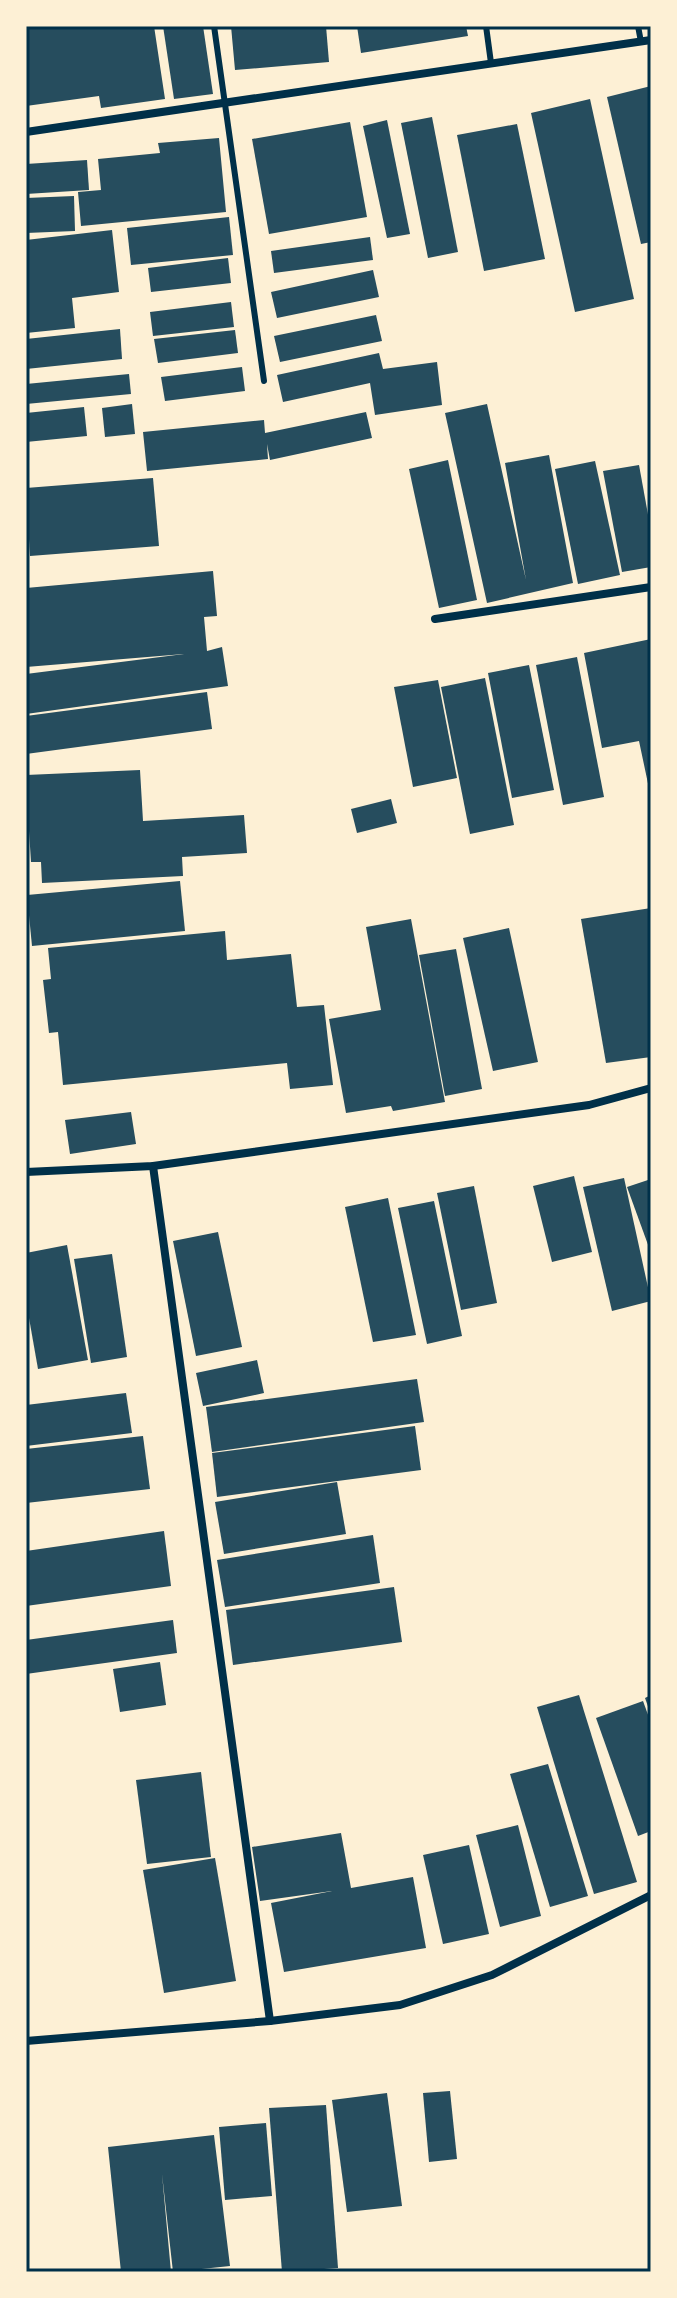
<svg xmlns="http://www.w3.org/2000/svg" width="677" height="2298" font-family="'IBM Plex Serif',serif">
  <rect width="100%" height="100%" fill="#fdf0d5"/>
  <g fill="#264d5e">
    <polygon points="26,26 154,26 165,99 101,108 99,96 26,106"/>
    <polygon points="163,26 203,26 213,94 174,99"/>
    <polygon points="231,26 326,26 329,62 235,70"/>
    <polygon points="357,26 466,26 468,36 361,53"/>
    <polygon points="651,86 651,242 641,244 607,97"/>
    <polygon points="590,99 634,299 575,312 531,113"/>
    <polygon points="432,117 458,252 428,258 401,123"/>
    <polygon points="387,120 410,234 387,238 363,126"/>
    <polygon points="350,122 367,217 269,234 252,139"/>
    <polygon points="517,124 545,259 484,271 457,135"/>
    <polygon points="219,138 226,212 81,226 78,192 101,190 98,159 160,153 158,143"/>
    <polygon points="87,160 89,190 26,194 26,164"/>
    <polygon points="74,196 75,231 26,233 26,198"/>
    <polygon points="229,217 233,255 131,265 127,228"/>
    <polygon points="112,230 119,292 72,298 75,328 26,333 26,240"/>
    <polygon points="370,237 373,260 274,273 271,251"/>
    <polygon points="228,258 231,283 151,292 148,268"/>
    <polygon points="373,270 379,297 277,318 271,292"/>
    <polygon points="231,302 234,327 153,336 150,312"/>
    <polygon points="376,315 382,341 280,362 274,336"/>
    <polygon points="120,329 122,359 26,369 26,339"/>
    <polygon points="235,330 238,353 158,363 154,339"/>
    <polygon points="379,353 383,369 437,362 442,405 375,415 370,383 283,402 277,375"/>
    <polygon points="242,367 245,391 165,401 161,377"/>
    <polygon points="129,374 131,394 26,404 26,384"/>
    <polygon points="132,404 135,434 105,437 102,408"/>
    <polygon points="487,404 526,580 505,463 549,455 573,583 487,603 445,413"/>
    <polygon points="84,407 87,436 26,442 26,413"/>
    <polygon points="366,412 372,438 270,460 267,444 268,459 147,471 143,432 264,420 265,433"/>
    <polygon points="448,460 477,600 439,608 409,469"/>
    <polygon points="595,461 620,575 578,584 555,469"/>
    <polygon points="639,465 651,531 651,567 622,572 603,471"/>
    <polygon points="153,478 159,546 30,556 26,488"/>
    <polygon points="213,571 217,616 204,617 207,651 222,647 228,686 26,714 26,674 184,654 26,667 26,588"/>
    <polygon points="651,639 651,793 650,793 639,741 602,748 584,653"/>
    <polygon points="577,657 604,797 563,805 536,665"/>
    <polygon points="529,665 554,790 512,798 488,673"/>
    <polygon points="485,678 514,825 470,834 441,687"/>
    <polygon points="438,680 457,778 413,787 394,687"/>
    <polygon points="207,692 212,729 26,754 26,716"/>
    <polygon points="140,770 143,821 244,815 247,853 182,857 183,876 42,883 41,862 31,862 29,831 26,831 26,775"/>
    <polygon points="391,799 397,823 357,833 351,809"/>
    <polygon points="180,881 185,931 32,946 27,895"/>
    <polygon points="651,908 651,1057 606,1063 581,919"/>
    <polygon points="411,919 445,1102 393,1111 391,1106 346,1113 329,1019 381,1010 366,927"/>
    <polygon points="509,928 538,1062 493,1071 463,938"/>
    <polygon points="225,931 227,960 291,954 297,1007 324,1005 333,1085 290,1089 287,1063 63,1085 58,1032 49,1033 43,980 51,979 48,948"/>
    <polygon points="456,949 482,1089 445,1096 419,955"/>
    <polygon points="131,1112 136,1144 70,1154 65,1120"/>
    <polygon points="574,1176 592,1252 552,1262 533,1186"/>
    <polygon points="624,1178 651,1301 612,1311 583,1187"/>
    <polygon points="651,1179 651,1253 627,1187"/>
    <polygon points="474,1186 497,1303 461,1310 437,1193"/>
    <polygon points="388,1198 416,1335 373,1342 345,1207"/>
    <polygon points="434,1201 462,1336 427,1344 398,1208"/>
    <polygon points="218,1232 242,1347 196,1356 173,1241"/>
    <polygon points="67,1245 88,1360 38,1369 26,1301 26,1253"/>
    <polygon points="112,1254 127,1357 91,1363 74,1259"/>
    <polygon points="257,1360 264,1393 203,1406 196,1373"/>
    <polygon points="417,1379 424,1422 212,1452 206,1407"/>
    <polygon points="126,1393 132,1433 26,1446 26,1405"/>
    <polygon points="415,1426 421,1470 217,1497 212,1453"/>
    <polygon points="143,1436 150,1489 26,1503 26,1449"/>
    <polygon points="337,1482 346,1534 224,1554 215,1502"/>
    <polygon points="164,1531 171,1586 26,1606 26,1551"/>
    <polygon points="373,1535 380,1583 225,1607 217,1560"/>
    <polygon points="394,1587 402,1642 233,1665 226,1610"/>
    <polygon points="173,1620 177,1653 26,1674 26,1640"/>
    <polygon points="160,1662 166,1705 120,1712 113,1669"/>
    <polygon points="579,1695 637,1882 594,1894 537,1707"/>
    <polygon points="651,1695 651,1715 645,1698"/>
    <polygon points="643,1701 651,1723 651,1831 638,1836 596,1718"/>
    <polygon points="548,1764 588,1896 550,1907 510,1774"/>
    <polygon points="201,1772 211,1857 147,1864 136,1780"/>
    <polygon points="518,1825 541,1916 500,1927 476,1835"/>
    <polygon points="341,1833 351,1888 413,1877 426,1948 284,1972 271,1903 332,1891 260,1901 252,1847"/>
    <polygon points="469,1845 489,1934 443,1944 423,1855"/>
    <polygon points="215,1858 236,1981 164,1993 143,1870"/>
    <polygon points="450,2091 457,2159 429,2162 423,2093"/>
    <polygon points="387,2093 402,2206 347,2212 332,2100"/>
    <polygon points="326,2105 338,2268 282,2272 269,2108"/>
    <polygon points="266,2123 272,2196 225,2200 219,2127"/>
    <polygon points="214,2135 230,2266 173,2272 162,2174 171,2272 121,2272 108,2147"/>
  </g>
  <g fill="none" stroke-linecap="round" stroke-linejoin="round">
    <g stroke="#003049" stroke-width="6">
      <polyline points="214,26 264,381"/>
      <polyline points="486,26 491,63"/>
      <polyline points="638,26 641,42"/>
    </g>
    <g stroke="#003049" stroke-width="8">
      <polyline points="26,132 651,40"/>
      <polyline points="435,619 651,587"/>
      <polyline points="153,1166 270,2021"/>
      <polyline points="26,1172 153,1166 589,1105 651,1088"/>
      <polyline points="26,2041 270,2021 400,2005 492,1975 651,1895"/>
    </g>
  </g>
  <rect width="677" height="2298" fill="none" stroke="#fdf0d5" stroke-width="56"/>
  <rect x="28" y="28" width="621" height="2242" fill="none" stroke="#003049" stroke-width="3"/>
</svg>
